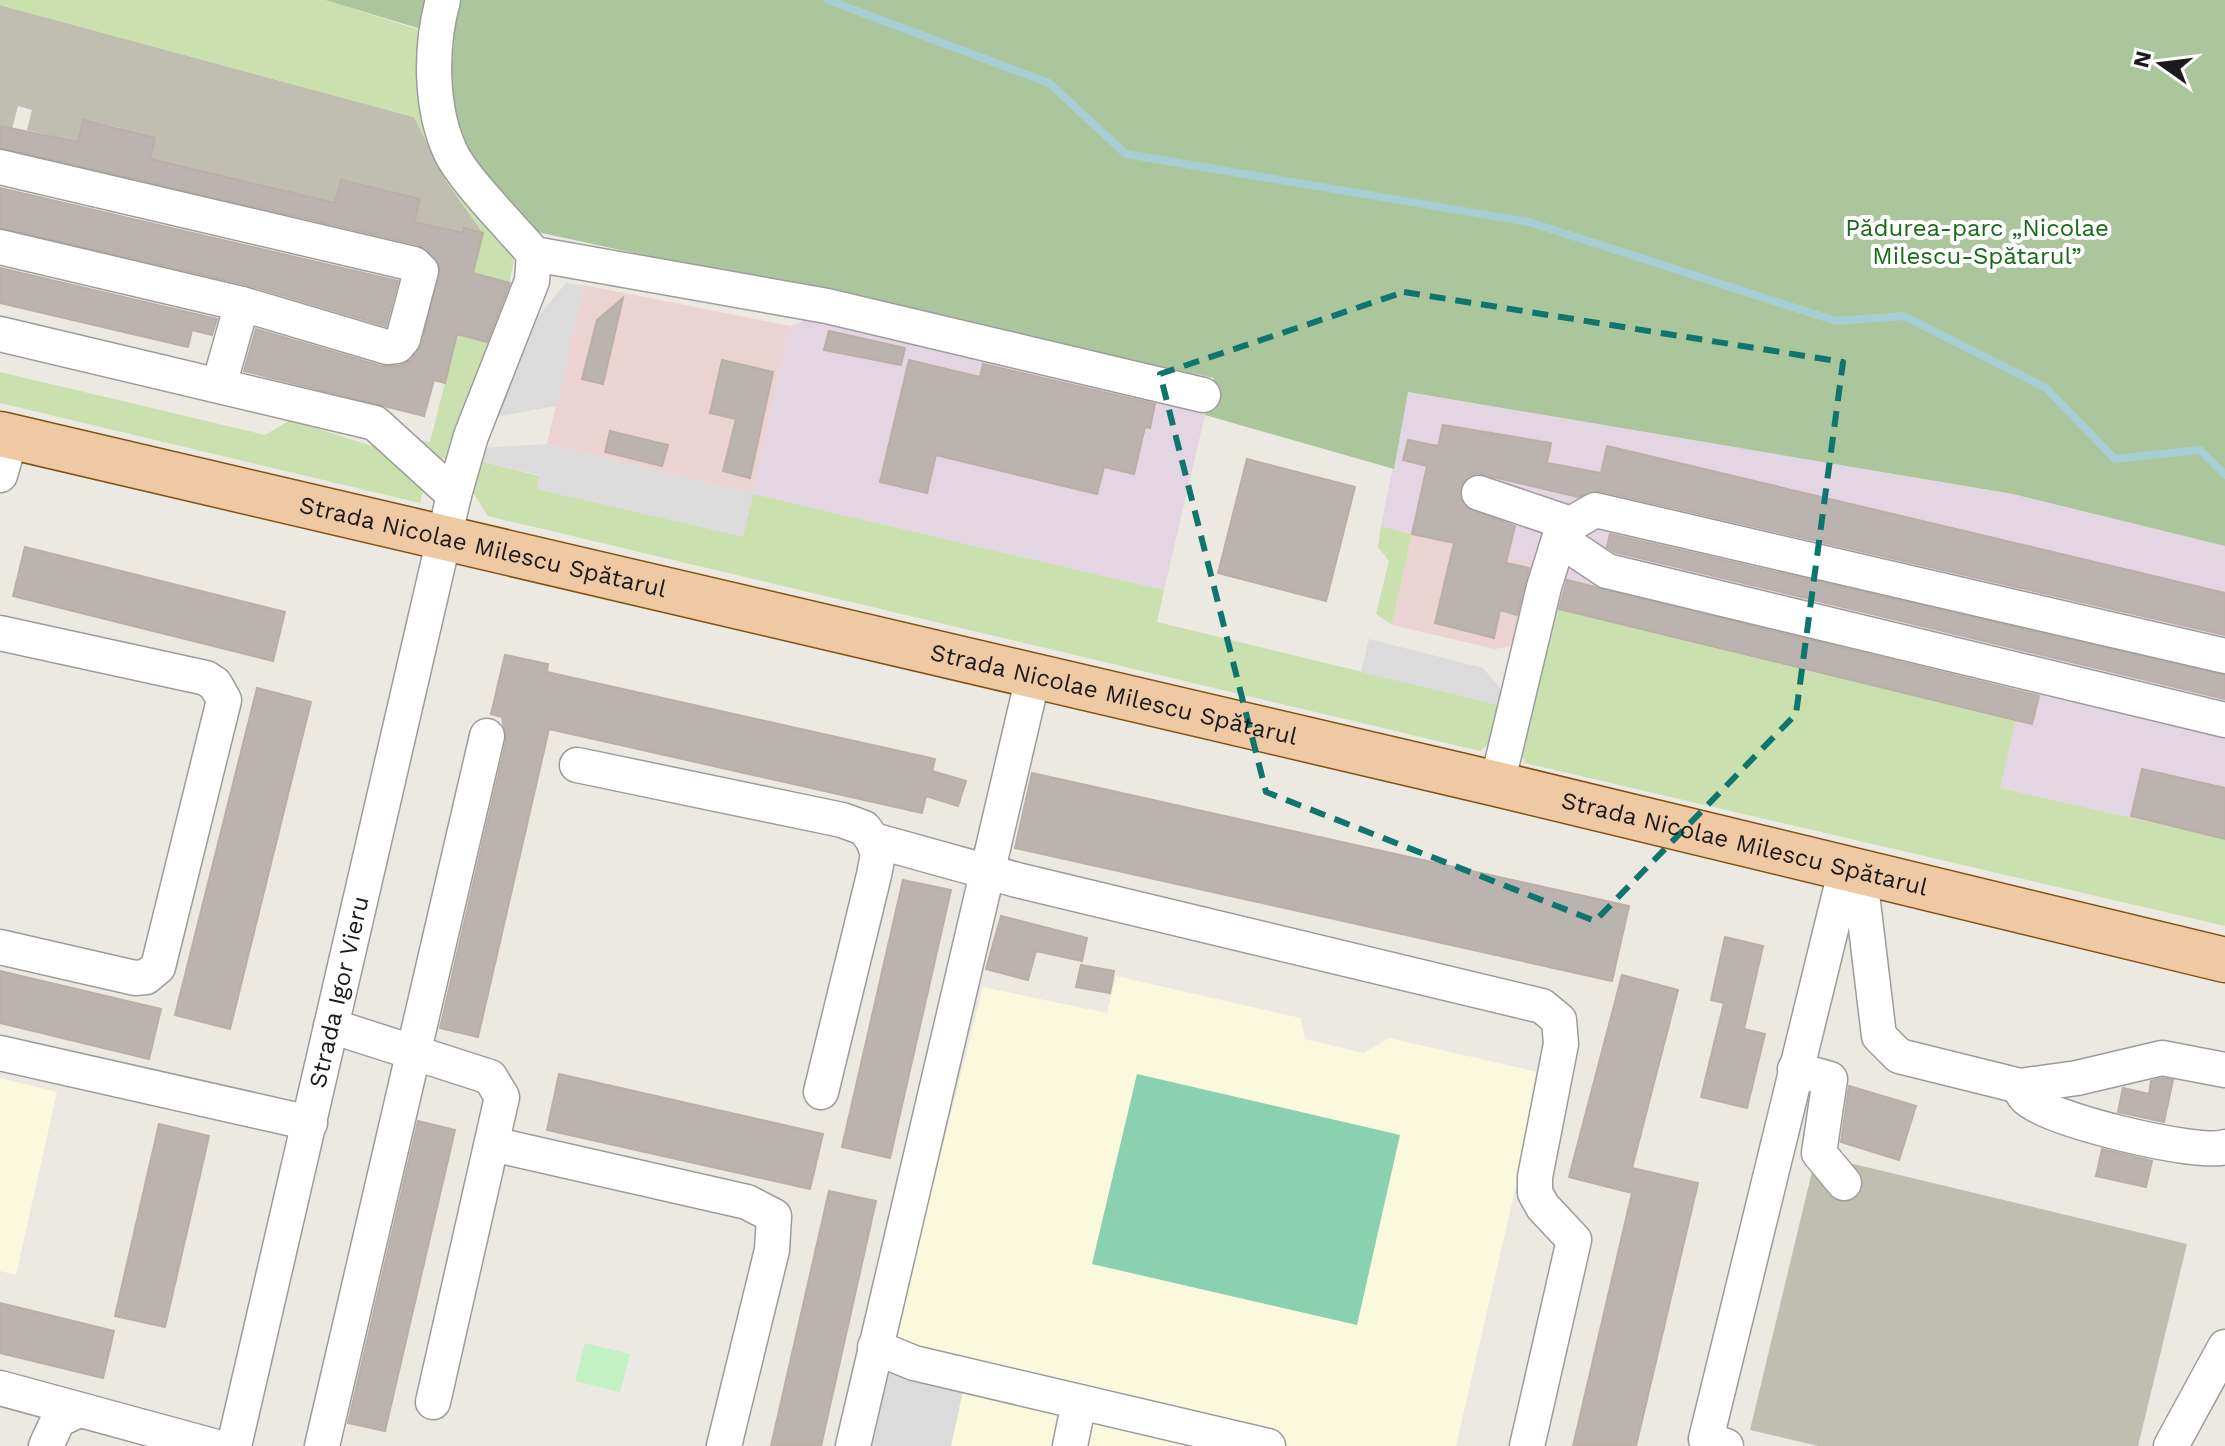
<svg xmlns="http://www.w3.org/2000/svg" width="2225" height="1446" font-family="'Work Sans',sans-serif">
  <rect width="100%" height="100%" fill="#ece8e2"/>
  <g fill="#ebd3d4">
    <polygon points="584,285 790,326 753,494 547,444"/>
    <polygon points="1412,534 1532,562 1511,646 1495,649 1392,625"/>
  </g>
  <g fill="#e4d5e2">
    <polygon points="814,317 1156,400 1205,415 1164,590 753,494 790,326"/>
    <polygon points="1408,392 2013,494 2225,546 2225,839 2000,788 2015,720 1523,601 1532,562 1381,526"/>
  </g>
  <g fill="#faf8dd">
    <polygon points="1116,976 1301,1018 1305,1039 1364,1053 1389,1038 1542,1073 1456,1446 867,1446 983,987 1107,1013"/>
    <polygon points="0,1078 57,1092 16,1275 0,1271"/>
  </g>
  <g fill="#bfbeaf">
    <polygon points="0,5 414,117 446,181 483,233 465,228 463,233 414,222 420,199 342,180 335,203 150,159 155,138 136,133 115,149 120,128 84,120 78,142 27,130 32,110 18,106 12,129 0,126"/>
    <polygon points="1816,1155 2187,1244 2138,1446 1818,1446 1750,1430"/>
  </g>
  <g fill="#cae0ae">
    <polygon points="0,0 325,0 426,32 514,260 496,344 446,459 438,458 413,439 430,442 483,233 446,181 414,117 0,5"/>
    <polygon points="0,372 265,435 290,420 394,453 425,482 420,503 0,403"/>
    <polygon points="476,460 540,476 537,489 743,536 753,494 1164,590 1157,622 1499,705 1498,736 1480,751 488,516 471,489"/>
    <polygon points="1381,526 1412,534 1392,625 1376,614 1389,561 1378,547"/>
    <polygon points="1550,607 2016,720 2000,788 2225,839 2225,926 1525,763 1518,745"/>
  </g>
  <polygon fill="#abc69c" points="325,0 2225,0 2225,546 2013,494 1408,392 1394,469 1205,415 1214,378 537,232 470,161 449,102 454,39"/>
  <polygon fill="#c3f1c3" points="585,1343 630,1354 620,1392 575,1381"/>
  <polygon fill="#89d1b0" points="1137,1074 1400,1135 1357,1325 1092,1264"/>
  <g fill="#dbdbdb">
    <polygon points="566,283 584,285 556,406 493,417 523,343 540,314"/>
    <polygon points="547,444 753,494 743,537 537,489 540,475 476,460 482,448"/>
    <polygon points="1369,639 1483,668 1503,692 1499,705 1361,672"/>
    <polygon points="891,1351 968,1368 951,1446 870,1446"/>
  </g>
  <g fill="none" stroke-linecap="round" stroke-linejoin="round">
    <polyline stroke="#a8cdd4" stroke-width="8" points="828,0 1049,83 1126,154 1529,222 1836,321 1904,316 2046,388 2115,459 2200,450 2225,475"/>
  </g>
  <g fill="#bbb3af" stroke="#bbaea7" stroke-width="2">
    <polygon points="83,120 155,138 150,159 335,203 341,180 420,199 414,222 463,233 464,228 483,233 473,273 510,283 487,342 457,334 445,383 434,380 424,416 244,371 256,329 381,366 399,366 411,360 422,344 440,265 419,245 0,148 0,126 78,142"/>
    <polygon points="0,188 398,281 386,326 247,285 0,228"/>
    <polygon points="0,268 217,319 212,335 192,330 188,347 0,303"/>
    <polygon points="623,298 603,384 582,379 597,320"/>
    <polygon points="829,331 905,348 901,365 824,350"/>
    <polygon points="722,360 773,372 750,478 723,471 736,419 710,413"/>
    <polygon points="909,360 980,377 983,364 1155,404 1150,428 1145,427 1134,474 1104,467 1097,494 936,455 927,493 880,482"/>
    <polygon points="1443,425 1551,443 1547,463 1601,473 1607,446 2225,593 2225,635 1600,491 1578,497 1476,473 1460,486 1464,506 1515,526 1506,563 1529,568 1517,615 1500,610 1494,638 1435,623 1454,543 1412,534 1427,466 1403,460 1408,440 1438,446"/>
    <polygon points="610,431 668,445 662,466 605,452"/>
    <polygon points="1247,459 1355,487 1326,601 1218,573"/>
    <polygon points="1610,534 2225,675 2225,699 1615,552 1607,547"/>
    <polygon points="25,547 285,612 273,661 13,596"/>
    <polygon points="1567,580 2039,696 2032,724 1559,609"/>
    <polygon points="505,655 548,664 547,672 935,759 932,771 966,781 958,806 926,796 922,813 549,729 478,1037 440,1028 506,741 502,717 491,714"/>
    <polygon points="257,688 311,702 230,1029 175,1015"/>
    <polygon points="2142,769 2225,788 2225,839 2131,816"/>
    <polygon points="1032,773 1629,906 1612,981 1015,848"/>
    <polygon points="903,880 951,890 890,1158 842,1147"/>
    <polygon points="1001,916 1087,938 1082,961 1036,951 1028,980 986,969"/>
    <polygon points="1725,937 1763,946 1744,1029 1765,1034 1747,1108 1701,1097 1724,1003 1711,1000"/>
    <polygon points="1081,965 1114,971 1110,993 1076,987"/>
    <polygon points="0,971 161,1009 149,1059 0,1023"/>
    <polygon points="1622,975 1678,990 1632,1168 1698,1183 1636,1446 1573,1446 1632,1193 1569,1177"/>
    <polygon points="559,1074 823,1134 810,1189 547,1130"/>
    <polygon points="2162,1078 2173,1080 2164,1122 2118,1112 2123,1088 2149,1094 2151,1081"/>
    <polygon points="1849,1086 1916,1106 1899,1160 1841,1142"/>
    <polygon points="418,1121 455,1130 385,1431 348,1423"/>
    <polygon points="159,1124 209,1136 165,1327 115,1316"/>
    <polygon points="2102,1149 2152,1161 2146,1187 2096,1176"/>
    <polygon points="829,1191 876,1201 821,1446 771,1446"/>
    <polygon points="0,1303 114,1331 103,1378 0,1353"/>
  </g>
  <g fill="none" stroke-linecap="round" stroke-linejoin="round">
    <defs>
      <g id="minor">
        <polyline points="0,167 414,264 421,271 403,339 397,346 387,347 242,304 0,247"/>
        <polyline points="534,254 827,306 1203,395"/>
        <polyline points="0,334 375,423 454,495"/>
        <polyline points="219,385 242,304"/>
        <polyline points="0,475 11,437"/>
        <polyline points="1479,493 1571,524"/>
        <polyline points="1559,539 1607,571 2225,720"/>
        <polyline points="0,633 206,678 215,684 224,700 158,967 146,977 135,978 0,947"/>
        <polyline points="577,765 842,820 864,828 873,840 1017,880 1542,1006 1559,1020 1561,1044 1535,1177 1535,1193 1543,1207 1574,1240 1527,1446"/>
        <polyline points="1497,784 1544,587 1559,539 1571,524 1595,510 2225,656"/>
        <polyline points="1846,868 1862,894 1879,1036 1899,1056 2020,1086 2077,1078 2162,1058 2225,1070"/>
        <polyline points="331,1026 490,1077 502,1097 433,1402"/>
        <polyline points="0,1053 310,1123"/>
        <polyline points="1795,1069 1830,1079 1819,1153 1844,1183"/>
        <path d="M2020 1086C2021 1090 2022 1094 2025 1097 2044 1119 2198 1156 2225 1147"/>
        <polyline points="821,1092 874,875 878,854 873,840"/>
        <polyline points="492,1144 747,1202 774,1216 772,1250 724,1446"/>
        <polyline points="875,1347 914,1363 1268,1446"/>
        <polyline points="0,1388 213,1446"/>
        <polyline points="46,1446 58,1420 79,1410"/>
        <path id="s1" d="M234 1446 454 495 471 436 532 281 534 254C513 229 464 180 451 153 430 109 430 47 443 0"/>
        <polyline points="322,1446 487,736"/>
        <polyline points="853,1446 1033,677"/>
        <polyline points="1070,1446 1079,1402"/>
        <polyline points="1726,1446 1706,1439 1846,868"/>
        <polyline points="2171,1446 2225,1347"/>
      </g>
      <g id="major">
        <path id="s2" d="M0 434 1497 784 2225 960"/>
      </g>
    </defs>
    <use href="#minor" stroke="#9c9c9c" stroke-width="37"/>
    <use href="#major" stroke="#815312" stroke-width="47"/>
    <use href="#minor" stroke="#fff" stroke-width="34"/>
    <use href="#major" stroke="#efc9a4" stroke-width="44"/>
  </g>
  <path fill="none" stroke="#0f766e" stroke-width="6" stroke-dasharray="16 10" stroke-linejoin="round" d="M1404 292 1843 362 1796 714 1595 921 1266 792 1160 374Z"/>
  <g text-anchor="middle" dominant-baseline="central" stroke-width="8" stroke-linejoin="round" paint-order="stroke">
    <g font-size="24" fill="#186a19" stroke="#fff">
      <text x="1977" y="228">Pădurea-parc „Nicolae<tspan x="1977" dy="28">Milescu-Spătarul”</tspan></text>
    </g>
    <g font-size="24" fill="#1b1b1b" stroke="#fff">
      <text stroke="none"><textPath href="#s2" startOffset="496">Strada Nicolae Milescu Spătarul</textPath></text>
      <text stroke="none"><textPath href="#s2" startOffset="1144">Strada Nicolae Milescu Spătarul</textPath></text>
      <text stroke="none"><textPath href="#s2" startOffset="1792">Strada Nicolae Milescu Spătarul</textPath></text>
      <text stroke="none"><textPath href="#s1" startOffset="466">Strada Igor Vieru</textPath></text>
    </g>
  </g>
  <g transform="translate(2161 64) rotate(284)" stroke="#ffffff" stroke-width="6" paint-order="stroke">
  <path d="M0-6L14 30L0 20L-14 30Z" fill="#1b1b1b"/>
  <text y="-12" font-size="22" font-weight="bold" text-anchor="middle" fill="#1b1b1b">N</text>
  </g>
</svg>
